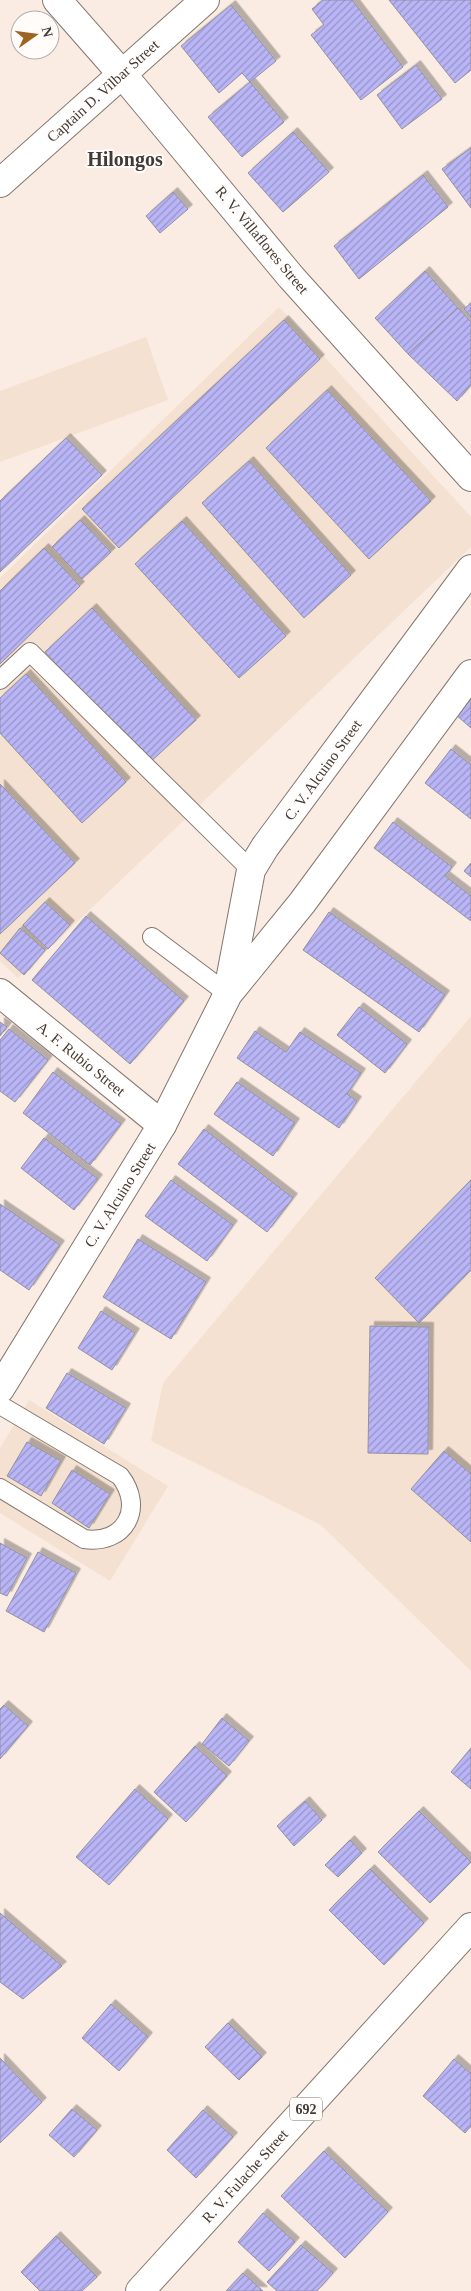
<svg xmlns="http://www.w3.org/2000/svg" width="471" height="2291" font-family="Georgia,serif">
  <defs>
    <pattern id="building-hatch" width="6" height="6" patternUnits="userSpaceOnUse" patternTransform="scale(1.25)"><rect width="6" height="6" fill="#b9b5f6"/><path d="M-1 1l2-2M0 6l6-6M5 7l2-2" fill="none" stroke="#9894c8"/></pattern>
    <filter id="shadow"><feDropShadow dx="4.5" dy="-4.5" stdDeviation="0" flood-color="#0004"/></filter>
  </defs>
  <rect width="100%" height="100%" fill="#faece2"/>
  <g fill="#f5e1d1">
    <polygon points="279,307 471,517 471,547 18,978 0,961 0,578"/>
    <polygon points="146,337 168,400 0,462 0,391"/>
    <polygon points="471,1016 471,1671 321,1525 151,1441 163,1383"/>
    <polygon points="29,1400 168,1486 110,1581 0,1513 0,1448"/>
  </g>
  <g fill="url(#building-hatch)" stroke="#91919f" filter="url(#shadow)">
    <polygon points="323,0 352,0 403,67 361,100 311,35 324,25 312,9"/>
    <polygon points="389,0 471,0 471,70 455,83"/>
    <polygon points="231,5 276,61 250,82 242,73 219,93 181,46"/>
    <polygon points="416,65 442,99 402,129 377,95"/>
    <polygon points="250,82 284,122 242,157 208,117"/>
    <polygon points="293,132 329,172 283,212 248,173"/>
    <polygon points="471,148 471,208 442,169"/>
    <polygon points="423,175 448,207 359,279 334,246"/>
    <polygon points="173,192 188,209 160,233 146,216"/>
    <polygon points="425,271 458,308 408,354 375,318"/>
    <polygon points="471,303 471,317 464,309"/>
    <polygon points="458,308 471,322 471,385 457,401 408,354"/>
    <polygon points="284,320 320,359 119,548 82,509"/>
    <polygon points="327,390 431,501 369,559 266,448"/>
    <polygon points="66,438 102,475 0,572 0,501"/>
    <polygon points="249,461 351,575 304,618 202,503"/>
    <polygon points="80,520 111,552 82,579 52,547"/>
    <polygon points="182,521 286,636 239,678 135,564"/>
    <polygon points="44,548 80,586 0,664 0,591"/>
    <polygon points="92,608 196,720 148,764 45,652"/>
    <polygon points="26,674 126,782 82,823 0,733 0,698"/>
    <polygon points="471,697 471,728 455,714"/>
    <polygon points="451,749 471,765 471,819 425,783"/>
    <polygon points="0,784 75,863 0,934"/>
    <polygon points="393,822 452,867 445,876 471,896 471,921 374,848"/>
    <polygon points="471,863 471,877 464,871"/>
    <polygon points="45,902 70,925 48,949 23,925"/>
    <polygon points="329,912 445,995 419,1032 303,950"/>
    <polygon points="86,916 184,1001 130,1064 32,980"/>
    <polygon points="20,928 45,950 24,975 0,953"/>
    <polygon points="359,1007 407,1044 385,1073 337,1035"/>
    <polygon points="0,1022 7,1027 0,1036"/>
    <polygon points="9,1029 48,1060 15,1102 0,1091 0,1040"/>
    <polygon points="255,1031 286,1052 300,1032 361,1073 347,1094 357,1101 339,1128 237,1058"/>
    <polygon points="53,1072 121,1124 90,1165 23,1113"/>
    <polygon points="237,1082 295,1123 273,1156 214,1114"/>
    <polygon points="204,1129 293,1198 267,1232 178,1164"/>
    <polygon points="44,1138 98,1179 74,1210 21,1168"/>
    <polygon points="171,1180 233,1225 207,1261 145,1216"/>
    <polygon points="471,1180 471,1270 419,1323 375,1278"/>
    <polygon points="0,1204 60,1245 29,1290 0,1270"/>
    <polygon points="138,1239 206,1282 171,1339 103,1297"/>
    <polygon points="101,1311 135,1333 112,1370 78,1348"/>
    <polygon points="370,1326 429,1327 428,1454 368,1453"/>
    <polygon points="67,1373 126,1408 104,1444 46,1408"/>
    <polygon points="27,1442 61,1461 41,1496 7,1476"/>
    <polygon points="444,1451 471,1474 471,1542 411,1489"/>
    <polygon points="72,1470 110,1494 89,1528 52,1503"/>
    <polygon points="0,1543 27,1558 7,1596 0,1593"/>
    <polygon points="38,1552 76,1573 44,1632 6,1611"/>
    <polygon points="4,1705 28,1726 0,1759 0,1709"/>
    <polygon points="222,1718 249,1741 229,1766 202,1744"/>
    <polygon points="195,1746 227,1776 186,1822 154,1792"/>
    <polygon points="471,1748 471,1789 451,1772"/>
    <polygon points="135,1789 168,1819 109,1885 76,1857"/>
    <polygon points="305,1801 322,1820 294,1846 277,1826"/>
    <polygon points="419,1811 471,1862 430,1903 378,1852"/>
    <polygon points="350,1840 362,1853 338,1877 325,1865"/>
    <polygon points="370,1869 424,1923 384,1965 329,1910"/>
    <polygon points="0,1913 62,1966 23,1999 0,1982"/>
    <polygon points="111,2004 148,2037 119,2071 82,2038"/>
    <polygon points="228,2023 262,2057 239,2080 205,2047"/>
    <polygon points="0,2058 42,2102 0,2143"/>
    <polygon points="454,2059 471,2074 471,2126 465,2133 423,2096"/>
    <polygon points="72,2109 97,2130 74,2157 49,2135"/>
    <polygon points="203,2110 233,2137 196,2178 167,2150"/>
    <polygon points="324,2151 388,2212 345,2258 281,2196"/>
    <polygon points="263,2213 295,2242 269,2271 238,2242"/>
    <polygon points="56,2236 97,2277 82,2291 40,2291 21,2272"/>
    <polygon points="301,2245 333,2273 317,2291 277,2291 267,2282"/>
    <polygon points="243,2273 263,2291 226,2291"/>
  </g>
  <g fill="none" stroke-linecap="round" stroke-linejoin="round">
    <defs>
      <g id="lane">
        <polyline points="0,680 30,652 251,870"/>
        <polyline points="152,937 228,994"/>
        <path d="M0 1405 120 1476C145 1508 125 1545 84 1539L0 1488"/>
      </g>
      <polyline id="street" points="0,993 162,1125"/>
      <g id="secondary">
        <polyline points="57,0 122,74 291,277 471,477"/>
        <polyline points="0,183 205,0"/>
        <polyline points="228,991 251,870 265,847 471,569"/>
        <polyline points="0,1389 162,1125 228,994 302,903 471,674"/>
      </g>
      <polyline id="primary" points="140,2291 471,1927"/>
    </defs>
    <use href="#lane" stroke="#83776e" stroke-width="20"/>
    <use href="#street" stroke="#83776e" stroke-width="30"/>
    <use href="#secondary" stroke="#83776e" stroke-width="30"/>
    <use href="#primary" stroke="#83776e" stroke-width="30"/>
    <use href="#lane" stroke="#fff" stroke-width="18"/>
    <use href="#street" stroke="#fff" stroke-width="28"/>
    <use href="#secondary" stroke="#fff" stroke-width="28"/>
    <use href="#primary" stroke="#fff" stroke-width="28"/>
  </g>
  <g text-anchor="middle" dominant-baseline="central" stroke-width="4" stroke-linejoin="round" paint-order="stroke">
    <rect fill="#fffcfa" stroke="#7a7572" stroke-width="1" x="290" y="2097.5" width="32" height="23" rx="4"/>
    <g font-size="14" font-weight="bold" fill="#413b37">
      <text x="306" y="2109">692</text>
    </g>
    <g font-size="15" fill="#413b37" stroke="#fffcfa">
      <text transform="translate(103 91) rotate(-42)">Captain D. Vilbar Street</text>
      <text transform="translate(262 240) rotate(50)">R. V. Villaflores Street</text>
      <text transform="translate(323 770) rotate(-54)">C. V. Alcuino Street</text>
      <text transform="translate(81 1059) rotate(39)">A. F. Rubio Street</text>
      <text transform="translate(120 1195) rotate(-58)">C. V. Alcuino Street</text>
      <text transform="translate(245 2176) rotate(-48)">R. V. Fulache Street</text>
    </g>
    <g font-size="20" font-weight="bold" fill="#413b37" stroke="#fffcfa">
      <text x="125" y="159">Hilongos</text>
    </g>
  </g>
  <g transform="translate(35 35) rotate(76)"><circle r="24" fill="#fffcfa" stroke="#b3afac"/>
  <path d="M0-4L9 19L0 12L-9 19Z" fill="#9c6321"/>
  <text y="-8" font-size="14" font-weight="bold" text-anchor="middle" fill="#413b37">N</text>
  </g>
</svg>
